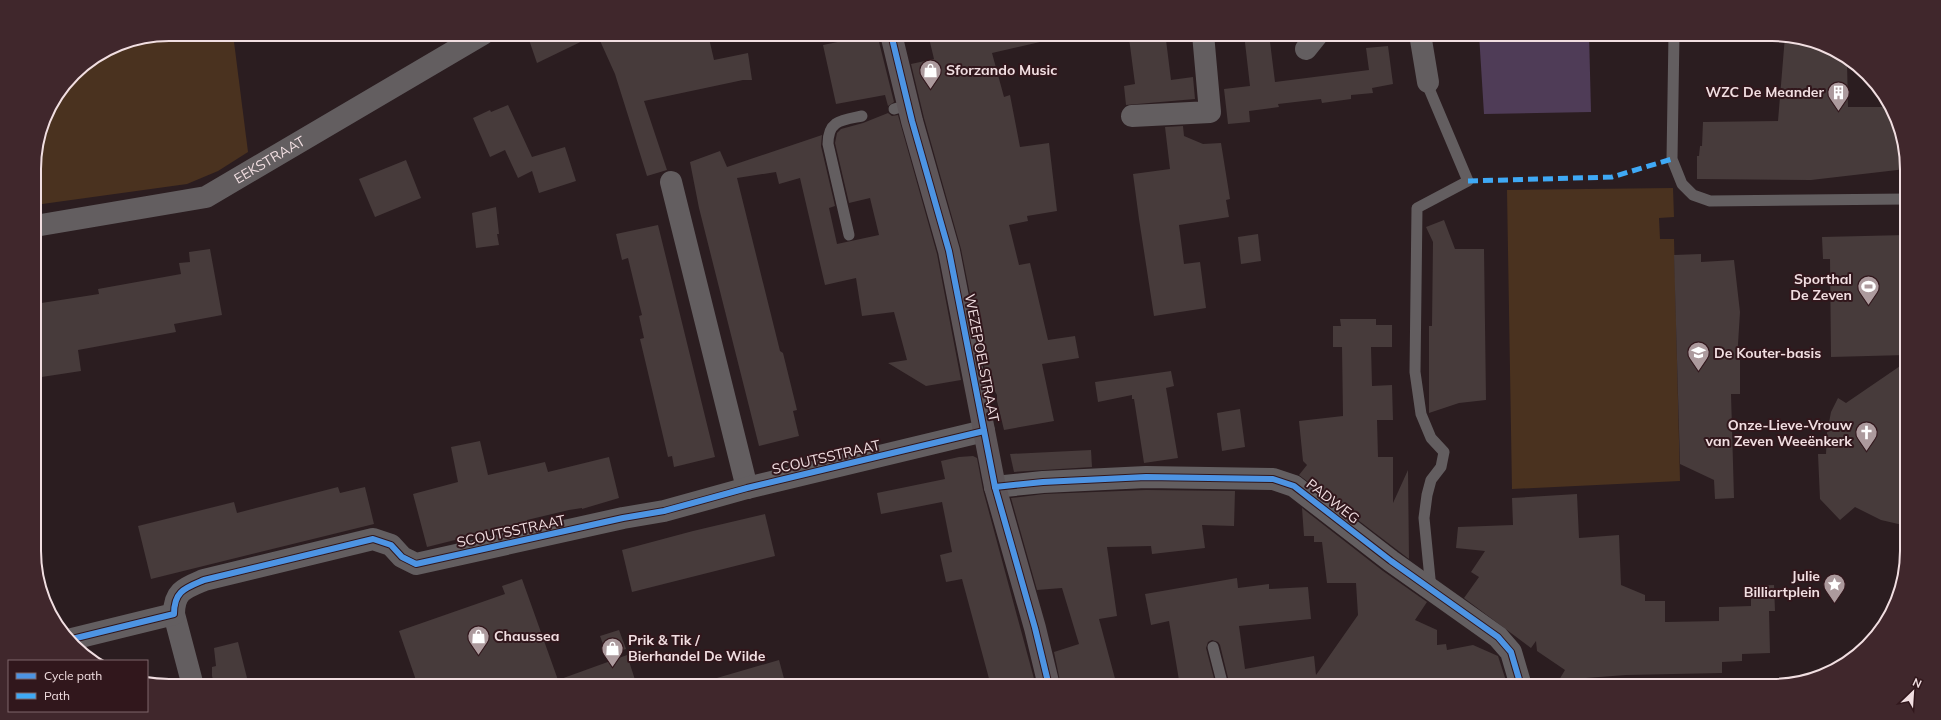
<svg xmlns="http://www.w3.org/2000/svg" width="1941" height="720" font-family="Mulish,sans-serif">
  <rect width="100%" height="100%" fill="#2b1d20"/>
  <g fill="#4a321f">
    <polygon points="169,34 233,34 248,152 218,171 187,184 35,205 34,160 48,109 80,68 117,44"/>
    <polygon points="1673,188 1674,217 1659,218 1660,239 1674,239 1680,481 1512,489 1507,190"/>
  </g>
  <polygon fill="#4f3c57" points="1479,34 1589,34 1591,112 1484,114"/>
  <g fill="#473b3b">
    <polygon points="527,34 597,34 537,63"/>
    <polygon points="597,34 708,34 714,60 748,53 752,80 743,80 644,101 667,170 647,176 615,74"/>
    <polygon points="877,34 894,102 888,106 885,95 836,104 823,45"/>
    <polygon points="928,34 1039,34 1040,42 992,53 1004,97 1010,95 1020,147 1049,143 1057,211 1027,216 1028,221 1009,225 1019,265 1030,263 1048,340 1075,336 1079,358 1042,364 1054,421 1004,430 997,401 997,395 986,375 961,249 924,118 911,64 934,59"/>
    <polygon points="1244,34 1269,34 1275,82 1369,70 1366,48 1388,46 1393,84 1372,88 1373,93 1351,95 1351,99 1322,103 1321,99 1278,104 1279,107 1249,111 1250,122 1228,124 1224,89 1250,86"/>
    <polygon points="1785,36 1815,41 1847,62 1848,107 1891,107 1897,117 1906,151 1906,169 1811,180 1697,179 1697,156 1699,156 1700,146 1702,146 1703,122 1778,121"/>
    <polygon points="1129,38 1166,40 1171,80 1193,77 1195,99 1126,105 1124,86 1135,84"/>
    <polygon points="508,105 532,157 565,147 576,181 539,193 532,171 518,178 505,150 490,157 473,118 490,110 491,112"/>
    <polygon points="888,113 892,116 898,115 937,254 961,380 926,386 888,363 907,360 894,312 862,316 856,278 825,285 800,178 779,184 776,172 737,178 780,351 783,353 797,410 793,411 799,436 759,446 699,208 690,162 720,151 727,167 822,135 821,146 835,206 829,208 837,244 879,235 870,198 849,203 835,143 837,133 841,129 863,123"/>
    <polygon points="1183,126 1184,136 1203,144 1221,143 1230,199 1226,200 1229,217 1179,225 1184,264 1200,262 1206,308 1154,316 1139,219 1133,174 1170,169 1165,127"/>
    <polygon points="406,160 421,198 375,217 359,179"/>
    <polygon points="496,207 499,234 497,234 499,245 476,248 472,213"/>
    <polygon points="1444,220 1455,249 1484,249 1486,400 1459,403 1429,413 1429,326 1432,326 1433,242 1426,227"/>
    <polygon points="658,225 715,457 674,467 672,456 668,457 640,339 644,338 639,316 642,315 635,287 628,258 622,260 616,234"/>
    <polygon points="1258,234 1261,261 1241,264 1238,237"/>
    <polygon points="1906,235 1906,355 1831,357 1830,259 1823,259 1822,237"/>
    <polygon points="210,249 222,315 174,324 176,332 78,350 81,371 35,378 35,351 39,350 35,323 35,304 99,294 98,289 181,274 179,263 190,262 189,252"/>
    <polygon points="1701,254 1701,262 1734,260 1740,312 1737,360 1740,360 1740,394 1731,394 1734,498 1715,499 1714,480 1680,464 1674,255"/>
    <polygon points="1340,319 1376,319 1376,325 1392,325 1392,347 1371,347 1372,386 1392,385 1393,420 1377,420 1378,457 1393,457 1393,503 1408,470 1409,559 1299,475 1307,465 1303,461 1299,421 1343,416 1342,347 1333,347 1333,326 1341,326"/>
    <polygon points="1906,362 1907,526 1881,520 1855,507 1840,520 1820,499 1818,454 1826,454 1827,433 1831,412 1838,398 1846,403"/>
    <polygon points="1171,371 1174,386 1166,388 1178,458 1144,463 1134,399 1132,399 1132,395 1098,402 1095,382"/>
    <polygon points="1240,409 1245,447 1222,451 1217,413"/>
    <polygon points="480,441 488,475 545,462 548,472 609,457 619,498 582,509 582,508 569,510 527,520 527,522 427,547 413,494 458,482 451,447"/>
    <polygon points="1091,450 1092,467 1014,472 1010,454"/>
    <polygon points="973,456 977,458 983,490 1036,686 991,686 962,579 946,582 940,555 952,552 942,502 881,514 877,493 945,479 941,461 959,457"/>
    <polygon points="338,487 340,493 365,487 374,524 151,579 138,526 234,502 237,513"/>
    <polygon points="1146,490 1235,491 1234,526 1202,525 1205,548 1152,554 1151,546 1107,547 1117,616 1099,619 1117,686 1061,686 1054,652 1079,644 1062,588 1037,590 1011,498 1044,494"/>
    <polygon points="1577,494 1579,538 1619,535 1621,585 1645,595 1645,601 1665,601 1665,622 1719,621 1719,607 1751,606 1751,586 1774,585 1775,611 1769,611 1770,653 1742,654 1742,661 1722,662 1722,673 1626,675 1559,680 1565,670 1537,651 1536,641 1531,648 1464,598 1479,577 1471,572 1485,551 1456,548 1458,527 1513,525 1512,498"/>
    <polygon points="1302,508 1383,571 1427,602 1415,620 1437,630 1437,645 1446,644 1447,650 1473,645 1498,656 1507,684 1506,686 1230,686 1220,645 1218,642 1212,640 1208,642 1206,648 1216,686 1180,686 1169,621 1151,625 1145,594 1237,578 1238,588 1269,584 1269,589 1308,587 1311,619 1239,626 1245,669 1314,656 1316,675 1358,615 1356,583 1327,583 1322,542 1314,542 1314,536 1304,536"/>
    <polygon points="765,514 775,556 632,592 622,550 693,531"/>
    <polygon points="522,579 558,680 627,655 637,686 418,686 399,631 505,594 502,586"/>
    <polygon points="619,630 626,649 607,655 600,636"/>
    <polygon points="238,642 249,686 215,686 212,676 212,667 216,666 214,648"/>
    <polygon points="779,660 786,686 711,686 710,680"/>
  </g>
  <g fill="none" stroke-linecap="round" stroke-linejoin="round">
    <g stroke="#635e60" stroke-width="11">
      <polyline points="1674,34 1672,159 1682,184 1693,195 1710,201 1906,199"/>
      <polyline points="1428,82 1430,91 1468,181 1417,208 1415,372 1421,414 1431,438 1444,452 1441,467 1431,480 1427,495 1424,518 1431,589"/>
      <polyline points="894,109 908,105"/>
      <path d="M849 235 828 144C828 120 842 120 862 116"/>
      <polyline points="1213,647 1223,686"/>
    </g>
    <g stroke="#635e60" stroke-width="22">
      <polyline points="1420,34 1428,82"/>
      <polyline points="1306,49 1318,34"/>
      <polyline points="1132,116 1210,112 1203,34"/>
      <polyline points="671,182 747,488"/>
      <path id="s1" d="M35 226 206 197 483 34"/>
      <polyline points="995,487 1043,482 1146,477 1273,479 1294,486 1391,561 1498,637 1511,652 1521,686"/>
      <polyline points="174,614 193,686"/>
      <path d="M68 640 174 614C174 591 185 588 204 580L373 539 391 545 402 557 416 564 623 518 664 511 747 488 984 431"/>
    </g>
    <polyline stroke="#5e5659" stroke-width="22" points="891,34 912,121 949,251 995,487 1035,628 1049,686"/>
    <polyline stroke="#3fa9f5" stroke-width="5" stroke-dasharray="10 5" stroke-linecap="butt" points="1468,181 1612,177 1672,159"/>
    <defs>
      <g id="cycleway">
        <polyline points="891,34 912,121 949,251 995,487 1035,628 1049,686"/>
        <polyline points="995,487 1043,482 1146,477 1273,479 1294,486 1391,561 1498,637 1511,652 1521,686"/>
        <path d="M68 640 174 614C174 591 185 588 204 580L373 539 391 545 402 557 416 564 623 518 664 511 747 488 984 431"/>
      </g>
    </defs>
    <use href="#cycleway" stroke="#31171c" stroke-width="8"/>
    <use href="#cycleway" stroke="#4d94e3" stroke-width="6"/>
  </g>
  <defs>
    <symbol id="shop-pin" viewBox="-11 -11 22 30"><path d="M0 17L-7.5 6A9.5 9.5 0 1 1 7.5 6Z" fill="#ac9a9d" stroke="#31171c"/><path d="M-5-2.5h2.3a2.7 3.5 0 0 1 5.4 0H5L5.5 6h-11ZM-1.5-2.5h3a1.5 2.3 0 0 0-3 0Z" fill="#fff"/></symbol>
    <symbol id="building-pin" viewBox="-11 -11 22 30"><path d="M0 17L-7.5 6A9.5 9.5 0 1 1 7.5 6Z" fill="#ac9a9d" stroke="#31171c"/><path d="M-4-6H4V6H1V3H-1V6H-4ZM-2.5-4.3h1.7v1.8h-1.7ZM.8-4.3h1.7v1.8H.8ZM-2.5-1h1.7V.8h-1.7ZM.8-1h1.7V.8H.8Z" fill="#fff"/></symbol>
    <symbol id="stadium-pin" viewBox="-11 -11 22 30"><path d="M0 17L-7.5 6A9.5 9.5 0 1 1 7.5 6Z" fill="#ac9a9d" stroke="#31171c"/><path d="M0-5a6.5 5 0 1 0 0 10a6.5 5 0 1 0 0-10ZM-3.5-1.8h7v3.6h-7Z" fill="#fff"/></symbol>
    <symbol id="school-pin" viewBox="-11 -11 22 30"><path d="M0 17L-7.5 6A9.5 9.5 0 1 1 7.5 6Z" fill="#ac9a9d" stroke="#31171c"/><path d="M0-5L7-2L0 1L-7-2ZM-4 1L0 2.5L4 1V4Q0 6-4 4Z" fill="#fff"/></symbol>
    <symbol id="church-pin" viewBox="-11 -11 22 30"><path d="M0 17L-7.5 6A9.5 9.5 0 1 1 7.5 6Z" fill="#ac9a9d" stroke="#31171c"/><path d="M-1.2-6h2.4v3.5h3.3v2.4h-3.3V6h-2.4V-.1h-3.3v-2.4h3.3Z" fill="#fff"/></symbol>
    <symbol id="sight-pin" viewBox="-11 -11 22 30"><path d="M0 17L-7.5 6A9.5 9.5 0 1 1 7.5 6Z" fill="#ac9a9d" stroke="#31171c"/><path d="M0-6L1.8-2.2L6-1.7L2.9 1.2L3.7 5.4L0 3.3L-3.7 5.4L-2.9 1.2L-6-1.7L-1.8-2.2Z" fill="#fff"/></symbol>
  </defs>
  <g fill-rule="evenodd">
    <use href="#shop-pin" x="918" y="58" width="25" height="34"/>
    <use href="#building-pin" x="1826" y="80" width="25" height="34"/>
    <use href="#stadium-pin" x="1856" y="274" width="25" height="34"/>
    <use href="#school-pin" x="1686" y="340" width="25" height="34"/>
    <use href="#church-pin" x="1854" y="420" width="25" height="34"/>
    <use href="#sight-pin" x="1822" y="572" width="25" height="34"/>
    <use href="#shop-pin" x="466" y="624" width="25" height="34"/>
    <use href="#shop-pin" x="600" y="636" width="25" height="34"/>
  </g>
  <g text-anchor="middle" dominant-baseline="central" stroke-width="4" stroke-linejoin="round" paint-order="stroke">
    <g font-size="14" font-weight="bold" fill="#f1dee1" stroke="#31171c" text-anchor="start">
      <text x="946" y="70">Sforzando Music</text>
      <text x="1824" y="92" text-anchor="end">WZC De Meander</text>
      <text x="1852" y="279" text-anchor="end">Sporthal<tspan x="1852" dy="16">De Zeven</tspan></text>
      <text x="1714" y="353">De Kouter-basis</text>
      <text x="1852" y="425" text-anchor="end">Onze-Lieve-Vrouw<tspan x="1852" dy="16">van Zeven Weeënkerk</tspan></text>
      <text x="1820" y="576" text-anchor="end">Julie<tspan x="1820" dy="16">Billiartplein</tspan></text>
      <text x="494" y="636">Chaussea</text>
      <text x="628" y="640">Prik &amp; Tik /<tspan x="628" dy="16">Bierhandel De Wilde</tspan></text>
    </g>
    <g font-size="14" fill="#f1dee1" stroke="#31171c">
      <text stroke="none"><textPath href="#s1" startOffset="247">EEKSTRAAT</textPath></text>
      <text transform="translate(982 358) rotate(79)">WEZEPOELSTRAAT</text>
      <text transform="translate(826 457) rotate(-13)">SCOUTSSTRAAT</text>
      <text transform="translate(1333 501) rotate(38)">PADWEG</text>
      <text transform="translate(511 531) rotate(-12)">SCOUTSSTRAAT</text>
    </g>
  </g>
  <path d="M0 0H1941V720H0ZM169 41H1772A128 128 0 0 1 1900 169V551A128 128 0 0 1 1772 679H169A128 128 0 0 1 41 551V169A128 128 0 0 1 169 41Z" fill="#40272c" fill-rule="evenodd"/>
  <path fill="none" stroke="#f1dee1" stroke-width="2" d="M169 41H1772A128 128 0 0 1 1900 169V551A128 128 0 0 1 1772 679H169A128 128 0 0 1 41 551V169A128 128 0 0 1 169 41Z"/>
  <rect x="8" y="660" width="140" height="52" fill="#31171c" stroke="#7e676b"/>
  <rect x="16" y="673" width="20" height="6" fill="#4d94e3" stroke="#7e676b"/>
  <text x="44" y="680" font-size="12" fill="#f1dee1">Cycle path</text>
  <rect x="16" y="693" width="20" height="6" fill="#3fa9f5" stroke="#7e676b"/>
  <text x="44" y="700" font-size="12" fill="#f1dee1">Path</text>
  <g transform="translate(1913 692) rotate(25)" stroke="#31171c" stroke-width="3" paint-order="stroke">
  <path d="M0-3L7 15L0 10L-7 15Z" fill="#f1dee1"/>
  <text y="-6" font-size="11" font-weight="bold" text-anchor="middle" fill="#f1dee1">N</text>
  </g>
</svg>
